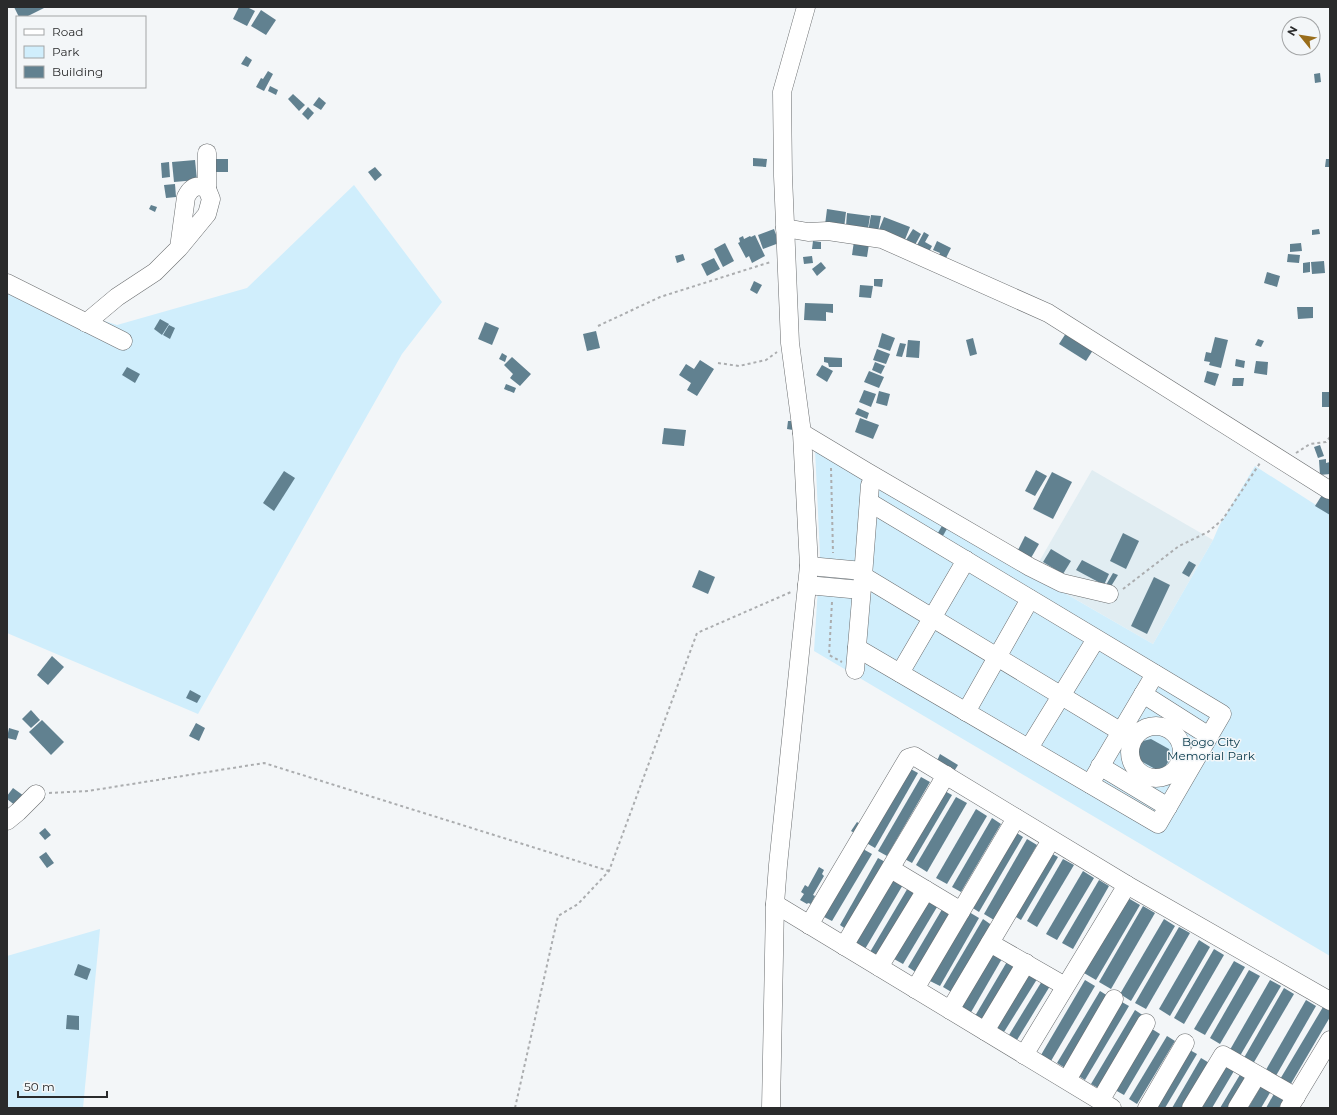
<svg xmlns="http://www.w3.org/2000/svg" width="1337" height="1115" font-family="Montserrat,sans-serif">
  <rect width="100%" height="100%" fill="#f3f6f8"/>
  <polygon fill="#e1edf2" points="1092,470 1213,540 1153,644 1032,574"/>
  <g fill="#d0eefc">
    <polygon points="354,185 442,302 402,354 198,714 7,633 7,285 36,299 117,325 247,288"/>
    <polygon points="815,449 1153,644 1213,540 1219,526 1255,466 1330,514 1330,956 814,651 820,555"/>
    <polygon points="100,929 83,1108 7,1108 7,956"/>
  </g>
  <g fill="#618190">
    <polygon points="14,7 46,7 26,17 19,17"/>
    <polygon points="239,7 247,7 255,11 247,26 233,19"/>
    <polygon points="261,10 276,20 266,35 251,26"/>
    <polygon points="1318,26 1319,33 1313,34 1313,27"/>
    <polygon points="246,56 252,60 248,67 241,64"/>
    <polygon points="268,71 273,74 264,91 256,87 261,78 263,79"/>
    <polygon points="1320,73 1321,82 1315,83 1314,74"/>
    <polygon points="270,86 278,90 276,95 268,91"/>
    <polygon points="293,94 305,105 299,111 288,99"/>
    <polygon points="319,97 326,103 321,110 313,105"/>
    <polygon points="308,107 314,113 308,120 302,114"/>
    <polygon points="753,158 767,159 766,167 753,166"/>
    <rect x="216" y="159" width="12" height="13"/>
    <polygon points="1326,159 1330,159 1330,167 1325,167"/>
    <polygon points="195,160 197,180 174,182 172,162"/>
    <polygon points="169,162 170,177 162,178 161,163"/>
    <polygon points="375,167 382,175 375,181 368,172"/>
    <polygon points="175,184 176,197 166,198 164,185"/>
    <polygon points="151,205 157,207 155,212 149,209"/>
    <polygon points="827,209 846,212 844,228 825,225"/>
    <polygon points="847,213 870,216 868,229 846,226"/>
    <polygon points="871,215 881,216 878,232 884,217 910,227 904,242 868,232"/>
    <polygon points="774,229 779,243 763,249 758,235"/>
    <polygon points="913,229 921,234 915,245 906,240"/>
    <polygon points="1319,229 1320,234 1312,235 1312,230"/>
    <polygon points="924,232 929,235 925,242 932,246 928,254 916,247"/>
    <polygon points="755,235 765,256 752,263 749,256 746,258 738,243 740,242 739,238 743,236 744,239 750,236 751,237"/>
    <polygon points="813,241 821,242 821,249 812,249"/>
    <polygon points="854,241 869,244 867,257 852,255"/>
    <polygon points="937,241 951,248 945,260 938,257 940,253 933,250"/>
    <polygon points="725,243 734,261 723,267 714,249"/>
    <polygon points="1301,243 1302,251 1290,252 1290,244"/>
    <polygon points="683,254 685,260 677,263 675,256"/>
    <polygon points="1288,254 1300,255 1299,263 1287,262"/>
    <polygon points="812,256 813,263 804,264 803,257"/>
    <polygon points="714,258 720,269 707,276 701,264"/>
    <polygon points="1324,261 1325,273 1312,274 1311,262"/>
    <polygon points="821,262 826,268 817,276 812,269"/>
    <polygon points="1310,262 1310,272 1303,273 1303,263"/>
    <polygon points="1267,272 1280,276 1277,287 1264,283"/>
    <polygon points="874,279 883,279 882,287 874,286"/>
    <polygon points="754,281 762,285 757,294 750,290"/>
    <polygon points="860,285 873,286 871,298 859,297"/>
    <polygon points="805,303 833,304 833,313 826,312 826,321 804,320"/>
    <polygon points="1297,307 1313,307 1313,318 1298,319"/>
    <polygon points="160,319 169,324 162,335 154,329"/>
    <polygon points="485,322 499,328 492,345 478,339"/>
    <polygon points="169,325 175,328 170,339 163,335"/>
    <polygon points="1068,330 1095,347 1086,361 1059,344"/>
    <polygon points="596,331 600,348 587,351 583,334"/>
    <polygon points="882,333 895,338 890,351 878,347"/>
    <polygon points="1215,337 1228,340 1221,368 1209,365 1210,362 1204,361 1206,352 1211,353"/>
    <polygon points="973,338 977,354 970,356 966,340"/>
    <polygon points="1258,339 1264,341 1261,347 1255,345"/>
    <polygon points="908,340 920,341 919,358 906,357"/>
    <polygon points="900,343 906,344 902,357 896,356"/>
    <polygon points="877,349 890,354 886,364 873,360"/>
    <polygon points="502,353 507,356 505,362 499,359"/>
    <polygon points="512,357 531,374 520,386 510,378 513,374 504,365"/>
    <polygon points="824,357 842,358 842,367 829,367 828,363 824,362"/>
    <polygon points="1236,359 1245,361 1244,368 1235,366"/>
    <polygon points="700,360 714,369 697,396 687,390 691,383 679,375 686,364 694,369"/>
    <polygon points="1256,361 1268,362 1267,375 1254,373"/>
    <polygon points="875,362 885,366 881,374 872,370"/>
    <polygon points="822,365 833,371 827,382 816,375"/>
    <polygon points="127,367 140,374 135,383 122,375"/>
    <polygon points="869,371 884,377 879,388 864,382"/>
    <polygon points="1207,371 1219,374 1215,386 1204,382"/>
    <polygon points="1233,378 1244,378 1243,386 1232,386"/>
    <polygon points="506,384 516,388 514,393 504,389"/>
    <polygon points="864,390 876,394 871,407 859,402"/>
    <polygon points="879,391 890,394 887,406 876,403"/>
    <rect x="1322" y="392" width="8" height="15"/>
    <polygon points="858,408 869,413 867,419 855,414"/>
    <polygon points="860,418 879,425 873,439 855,432"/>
    <polygon points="788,421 794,421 793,430 787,429"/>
    <polygon points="664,428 686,430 684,446 662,444"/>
    <polygon points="1320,445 1324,456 1318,458 1314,447"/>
    <polygon points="1326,459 1326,463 1330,462 1330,474 1320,475 1319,460"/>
    <polygon points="1036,470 1047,476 1035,496 1025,491"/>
    <polygon points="284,471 295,478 274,511 263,503"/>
    <polygon points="1052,472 1072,482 1053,519 1033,509"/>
    <polygon points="1322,495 1330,500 1330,515 1315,506"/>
    <polygon points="943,524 948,527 940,541 935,538"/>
    <polygon points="1123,533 1139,541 1126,569 1110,561"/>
    <polygon points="1025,536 1039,544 1031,558 1018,550"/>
    <polygon points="1051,549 1071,561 1063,574 1043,562"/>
    <polygon points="1082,560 1109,574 1104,585 1076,570"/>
    <polygon points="1189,561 1196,565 1189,577 1182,573"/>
    <polygon points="699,570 715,577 708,594 692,587"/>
    <polygon points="1113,573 1118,575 1110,588 1106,585"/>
    <polygon points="1154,577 1170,585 1147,634 1131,626"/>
    <polygon points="52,656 64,667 48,685 37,675"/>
    <polygon points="190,690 201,696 197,703 186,698"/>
    <polygon points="31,710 40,720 31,728 22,719"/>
    <polygon points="42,720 64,742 51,755 29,732"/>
    <polygon points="196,723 205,728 199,741 189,736"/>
    <polygon points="9,728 19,731 16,740 7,738"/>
    <polygon points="1151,739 1169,749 1171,757 1165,767 1157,770 1139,760 1136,752 1143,741"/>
    <polygon points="940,754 958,765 953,773 936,763"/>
    <polygon points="907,767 918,773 875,848 863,841"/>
    <polygon points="921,777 930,782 887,856 878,851"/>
    <polygon points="13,788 24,796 16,806 7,799 7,796"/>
    <polygon points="941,789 952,795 912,863 901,857"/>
    <polygon points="956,797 967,803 927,872 916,865"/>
    <polygon points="976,809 987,816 947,884 936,878"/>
    <polygon points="992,818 1001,824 961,892 952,887"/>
    <polygon points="857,822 865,827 859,836 851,831"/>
    <polygon points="45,828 51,835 45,840 39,833"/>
    <polygon points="1012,830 1023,837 979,912 968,905"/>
    <polygon points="1027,839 1037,845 994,920 984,914"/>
    <polygon points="863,849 872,854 832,921 824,917"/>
    <polygon points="1047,851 1058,857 1021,920 1011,914"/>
    <polygon points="46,852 54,863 47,868 39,857"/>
    <polygon points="878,858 887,863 847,930 840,925"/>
    <polygon points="1063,859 1074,865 1037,927 1027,921"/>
    <polygon points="819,867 824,870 822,874 824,876 813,895 815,896 811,904 808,903 807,904 800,900 804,894 801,892 805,885 808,887"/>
    <polygon points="1083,871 1094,878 1057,940 1046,934"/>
    <polygon points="894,877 904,883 865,949 856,943"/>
    <polygon points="1099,880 1109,886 1073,949 1062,943"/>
    <polygon points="909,886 918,891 879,957 870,952"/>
    <polygon points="930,896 940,902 903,964 894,959"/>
    <polygon points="1128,898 1140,905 1096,980 1084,973"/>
    <polygon points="944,906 954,912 917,973 908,967"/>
    <polygon points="1143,906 1155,913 1111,989 1099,982"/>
    <polygon points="969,912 979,918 940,986 930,981"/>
    <polygon points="983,919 993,926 953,993 943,987"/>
    <polygon points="1164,919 1175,926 1131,1001 1120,994"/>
    <polygon points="1179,927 1190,933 1146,1009 1135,1003"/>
    <polygon points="1199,940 1210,947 1170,1016 1159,1009"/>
    <polygon points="1214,949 1224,955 1184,1024 1174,1018"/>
    <polygon points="994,952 1003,957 970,1014 961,1008"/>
    <polygon points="1008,960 1018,966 984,1022 975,1016"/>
    <polygon points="1234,961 1245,967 1205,1035 1194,1029"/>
    <polygon points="78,964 91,969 87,980 74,975"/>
    <polygon points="1249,970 1260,976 1220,1044 1210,1038"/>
    <polygon points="1030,971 1039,976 1004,1032 995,1027"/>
    <polygon points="1085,980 1095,986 1051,1061 1041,1055"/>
    <polygon points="1270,980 1281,986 1237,1061 1227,1055"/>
    <polygon points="1042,981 1050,986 1017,1040 1009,1035"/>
    <polygon points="1284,988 1294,994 1250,1069 1241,1063"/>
    <polygon points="1100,991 1108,996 1065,1068 1057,1063"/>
    <polygon points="1306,1000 1316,1006 1273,1081 1263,1075"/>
    <polygon points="1120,1001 1129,1006 1085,1080 1077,1075"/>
    <polygon points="1323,1007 1330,1011 1330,1017 1289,1087 1279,1081"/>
    <polygon points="1135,1010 1144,1016 1100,1089 1091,1084"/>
    <polygon points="67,1015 79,1016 79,1030 66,1029"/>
    <polygon points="1152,1029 1160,1034 1124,1095 1115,1090"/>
    <polygon points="1167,1036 1175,1041 1137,1104 1129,1099"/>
    <polygon points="1188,1049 1197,1054 1165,1108 1153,1108"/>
    <polygon points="1201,1058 1211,1064 1185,1108 1172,1108"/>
    <polygon points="1225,1066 1234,1071 1212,1108 1200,1108"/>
    <polygon points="1241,1073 1250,1079 1233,1108 1220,1108"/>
    <polygon points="1261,1086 1271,1091 1261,1108 1248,1108"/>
    <polygon points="1275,1092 1285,1098 1279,1108 1266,1108"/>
  </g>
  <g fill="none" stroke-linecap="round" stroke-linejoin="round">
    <defs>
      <g id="minor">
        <polyline points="207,153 207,189"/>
        <polyline points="785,228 808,232 828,231 882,239 1048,313 1329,490"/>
        <polyline points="7,283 123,341"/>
        <path d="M86 323 117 297 155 272 179 248 207 214 211 199 207 189C197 184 191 187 186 197L179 248"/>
        <polyline points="802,433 867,472 1030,567 1062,583 1109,594"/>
        <polyline points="809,566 863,571"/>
        <polyline points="863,576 1133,739"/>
        <polyline points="807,585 861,590"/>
        <polyline points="857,648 1158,824 1222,714 869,502"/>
        <polyline points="855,670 863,576 870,485"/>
        <polyline points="900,673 966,560"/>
        <polyline points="1143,694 1209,736"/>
        <polyline points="966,712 1030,599"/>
        <circle cx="1156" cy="752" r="26"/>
        <polyline points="1029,748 1096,639"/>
        <polyline points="1100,766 1168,807"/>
        <polyline points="1090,784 1155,674"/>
        <polyline points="7,821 18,812 36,794"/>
        <polyline points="891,869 961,911"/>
        <polyline points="775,904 1112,1108"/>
        <polyline points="809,925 908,758 914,756 1127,885 1330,1001"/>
        <polyline points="990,943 1065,986"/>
        <polyline points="844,946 946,775"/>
        <polyline points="879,967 926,890"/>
        <polyline points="915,989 1016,818"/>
        <polyline points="950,1010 1051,840"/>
        <polyline points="985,1031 1026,963"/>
        <polyline points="1024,1055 1127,885"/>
        <polyline points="1067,1080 1114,999"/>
        <polyline points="1100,1101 1146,1023"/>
        <polyline points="771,1108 775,904 778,865 809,566 802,433 790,343 783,176 782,92 806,7"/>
        <polyline points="1147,1108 1185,1043"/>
        <polyline points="1191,1108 1223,1055 1296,1097"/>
        <polyline points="1237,1108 1257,1075"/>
        <polyline points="1289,1108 1330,1040"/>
      </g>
    </defs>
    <use href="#minor" stroke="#6a6d6f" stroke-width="19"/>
    <g stroke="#abadaf" stroke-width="2" stroke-dasharray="3 3" stroke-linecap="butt">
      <polyline points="598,326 660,297 761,265 771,262"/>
      <polyline points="718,363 739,366 766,360 777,352"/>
      <polyline points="1296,453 1310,444 1326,442 1330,437"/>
      <polyline points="831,468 833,553"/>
      <polyline points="1123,589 1179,546 1208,532 1223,519 1260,463"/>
      <polyline points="832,602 829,655 842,662"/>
      <polyline points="49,793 88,791 264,763 609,871"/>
      <polyline points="515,1108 558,916 578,904 609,871 697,633 791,592"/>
    </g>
    <use href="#minor" stroke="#fff" stroke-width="18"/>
  </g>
  <g text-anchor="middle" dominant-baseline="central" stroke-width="3" stroke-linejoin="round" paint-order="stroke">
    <g font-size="12" fill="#053749" stroke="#f3f6f8">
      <text x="1211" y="741">Bogo City<tspan x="1211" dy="14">Memorial Park</tspan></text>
    </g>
  </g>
  <rect width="1337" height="1115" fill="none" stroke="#2a2b2c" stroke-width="16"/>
  <rect x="16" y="16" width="130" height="72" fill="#f3f6f8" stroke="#a3a5a6"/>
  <rect x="24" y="29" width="20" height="6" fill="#ffffff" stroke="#a3a5a6"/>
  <text x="52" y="36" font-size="12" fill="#2a2b2c">Road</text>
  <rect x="24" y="46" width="20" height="12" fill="#d0eefc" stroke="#a3a5a6"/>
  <text x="52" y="56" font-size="12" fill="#2a2b2c">Park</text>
  <rect x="24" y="66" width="20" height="12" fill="#618190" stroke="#a3a5a6"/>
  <text x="52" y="76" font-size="12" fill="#2a2b2c">Building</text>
  <g transform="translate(1301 36) rotate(300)"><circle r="19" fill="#f3f6f8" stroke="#a3a5a6"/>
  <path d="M0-3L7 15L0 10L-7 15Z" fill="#996d1b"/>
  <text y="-6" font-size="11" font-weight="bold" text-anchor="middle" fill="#2a2b2c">N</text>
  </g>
  <path d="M18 1091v6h89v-6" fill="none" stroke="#2a2b2c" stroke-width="2"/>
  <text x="24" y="1091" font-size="12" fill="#2a2b2c" stroke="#f3f6f8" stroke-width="3" paint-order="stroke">50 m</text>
</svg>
